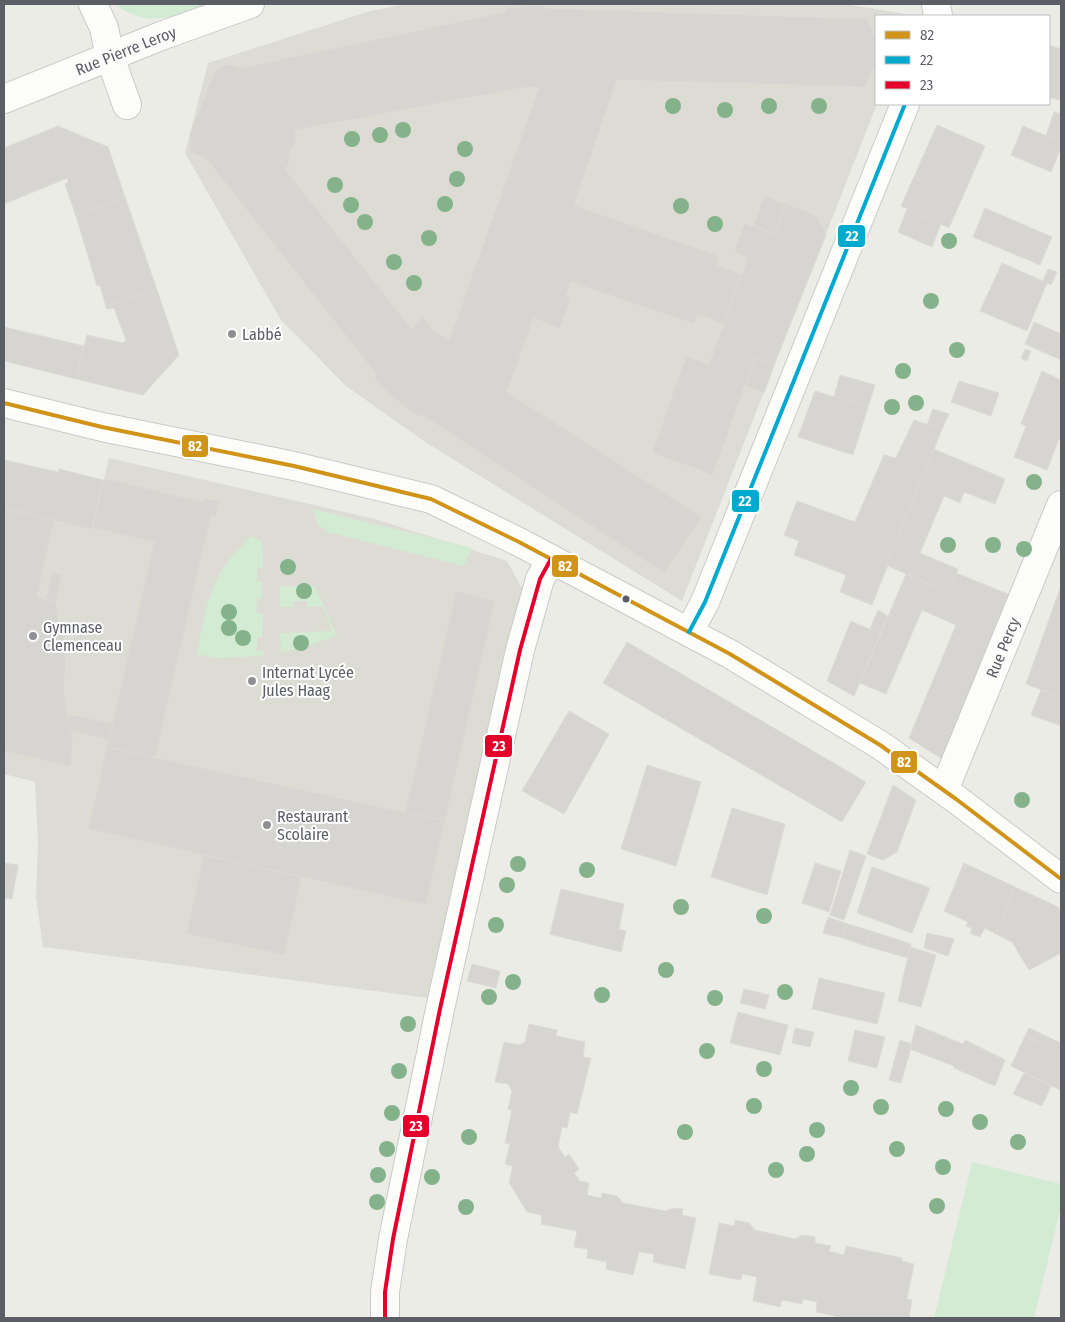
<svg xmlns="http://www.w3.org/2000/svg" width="1065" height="1322" font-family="'Fira Sans Condensed',sans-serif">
  <rect width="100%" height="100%" fill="#ecece6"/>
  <g fill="#dddcd4">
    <polygon points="408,4 844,4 912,15 876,16 877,104 682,601 425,442 346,386 281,320 185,153 208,63 370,11"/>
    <polygon points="109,458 375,519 507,561 522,588 427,998 43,947 36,897 38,841 35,782 4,774 4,508 92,530"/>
  </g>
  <g fill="#d3ead3">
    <path d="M115 4H209C176 17 147 29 115 4Z"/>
    <polygon points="313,509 473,548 463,566 328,532 318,525"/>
    <path d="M251 536 262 541 263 567 257 568V581L262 582V599H257L256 613H263L262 638 257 637V651H264V656L217 658 197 654C202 627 206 599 219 575 227 560 240 548 251 536Z"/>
    <polygon points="280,586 315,586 337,635 311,645 281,653 280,633 332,631 323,606 307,607 307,601 294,601 294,607 280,607"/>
    <polygon points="972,1162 1061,1184 1061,1206 1034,1318 934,1318"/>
  </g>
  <g fill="#d6d5d1" stroke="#dcdbd5" fill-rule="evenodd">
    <path d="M543 5V8L868 19 876 43V62L865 87 617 80 574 205 719 256 716 265 742 274 724 324 698 315 694 324 571 282 566 296 571 298 560 329 534 318 507 392 702 517 664 573 422 415 419 417 389 394 374 377 376 374 205 157 194 154 190 149V134L214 72 225 65H234L240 68 505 12 506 8ZM539 87 449 340 435 331 423 317 412 329 285 169 290 163 288 159 291 156 289 155 295 141 296 130 521 88Z"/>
    <polygon points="1049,45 1061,49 1061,93 1059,100 1049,97"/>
    <polygon points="1054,112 1061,114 1061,142 1046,136"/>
    <polygon points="937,125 985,146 949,228 901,206"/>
    <polygon points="58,126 108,147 125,197 76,216 65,184 68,182 67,178 4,204 4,148"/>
    <polygon points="1023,126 1061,142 1061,148 1051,172 1011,155"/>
    <polygon points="764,196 787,204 775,234 753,226"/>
    <polygon points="125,197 157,290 106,307 100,285 97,286 76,216"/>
    <polygon points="787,204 813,214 818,217 826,235 774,365 755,357 713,475 652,453 686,356 709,364 748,258 734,252 744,223 775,234"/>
    <polygon points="985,208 1052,237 1040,265 973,237"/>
    <polygon points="907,209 941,224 932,247 898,232"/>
    <polygon points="1002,263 1043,281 1048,269 1057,272 1051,285 1047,283 1027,331 980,311"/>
    <polygon points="157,290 179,355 143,395 76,379 87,335 123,343 126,340 114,308 107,309 106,307"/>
    <polygon points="1034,322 1061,334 1061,360 1025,344"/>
    <polygon points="4,327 84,346 76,379 4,361"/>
    <polygon points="1025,349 1031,351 1027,361 1021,358"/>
    <polygon points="755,357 774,365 764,393 745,386"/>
    <polygon points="1042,371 1061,380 1061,440 1059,439 1047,470 1014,457 1026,426 1021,424"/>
    <polygon points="840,375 875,385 868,407 834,397"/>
    <polygon points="959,381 999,393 991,416 951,402"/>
    <polygon points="815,391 868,407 853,455 798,437"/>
    <polygon points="933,409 949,414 942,429 927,425"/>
    <polygon points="914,420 942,429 872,605 840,592 846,575 794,555 799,541 784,535 797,501 855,522 884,455 896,458"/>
    <polygon points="934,449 1005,479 995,504 964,492 960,503 944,496 920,553 958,569 948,593 886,565"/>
    <polygon points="4,460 58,472 59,469 103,480 92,530 4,508"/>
    <polygon points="103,480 113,480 203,502 204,498 219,501 216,517 211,516 155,758 107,747 154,542 93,528"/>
    <polygon points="4,508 54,521 37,597 56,601 58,620 64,639 66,658 64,690 66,706 71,724 73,742 71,767 4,751"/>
    <polygon points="52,573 62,575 56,601 46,599"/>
    <polygon points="956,573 1008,594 942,759 909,738 956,625 922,610 886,694 860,683 906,574 948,593"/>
    <polygon points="1061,586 1061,697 1026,684"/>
    <polygon points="456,591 495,601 445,821 405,813"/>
    <polygon points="878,610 888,616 880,634 870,629"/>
    <polygon points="851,621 880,634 854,696 827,681"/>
    <polygon points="627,642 866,782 842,822 603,683"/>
    <polygon points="1041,690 1061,697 1061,726 1031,715"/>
    <polygon points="569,711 609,734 564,814 522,791"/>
    <polygon points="67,714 113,723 109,740 71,731"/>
    <polygon points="107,747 445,821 426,905 88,829"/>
    <polygon points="647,765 701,782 676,866 621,849"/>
    <polygon points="893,785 916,800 897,852 883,860 867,854"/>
    <polygon points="732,808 785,824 767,895 711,877"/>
    <polygon points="850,850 866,856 844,920 830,915"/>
    <polygon points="204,855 302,877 284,955 186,934"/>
    <polygon points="4,863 18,865 12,899 4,898"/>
    <polygon points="815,863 841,871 829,912 802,903"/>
    <polygon points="964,863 1015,887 996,934 985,928 980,937 970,933 972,928 966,926 968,922 944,911"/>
    <polygon points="872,867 930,888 912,933 857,913"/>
    <polygon points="1015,887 1058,907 1061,914 1061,953 1029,970 1012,942 996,934"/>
    <polygon points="561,889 624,904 619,929 626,931 621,952 550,934"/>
    <polygon points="828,917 848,924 843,938 823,933"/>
    <polygon points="848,924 871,931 866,946 843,938"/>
    <polygon points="871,931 911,944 908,958 866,946"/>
    <polygon points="927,933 954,939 948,956 924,948"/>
    <polygon points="910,947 936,955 921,1007 898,1001"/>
    <polygon points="472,964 500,971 496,988 467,981"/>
    <polygon points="819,978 885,993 877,1024 812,1009"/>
    <polygon points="744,989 769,995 765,1009 740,1003"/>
    <polygon points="738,1012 788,1025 780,1055 730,1043"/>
    <polygon points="529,1024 557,1030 556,1036 585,1042 583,1057 591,1058 577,1114 570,1112 567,1128 562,1127 558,1147 565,1157 569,1154 579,1169 574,1173 580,1181 589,1183 587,1195 601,1198 602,1193 617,1196 623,1203 665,1211 675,1208 683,1209 682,1215 696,1218 685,1269 653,1262 654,1254 639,1252 633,1275 606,1269 607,1262 587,1258 588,1249 574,1247 577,1231 541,1224 542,1215 527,1212 509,1182 513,1166 505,1164 510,1144 505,1143 512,1110 508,1109 512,1091 508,1084 495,1082 504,1042 519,1045 525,1042"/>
    <polygon points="916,1025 963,1044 965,1040 1005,1060 995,1086 954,1068 954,1066 910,1049"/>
    <polygon points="795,1028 814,1032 810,1047 792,1043"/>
    <polygon points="1029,1028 1048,1037 1044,1046 1025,1036"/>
    <polygon points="855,1030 885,1037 877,1068 848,1061"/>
    <polygon points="1025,1036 1044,1046 1048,1037 1061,1043 1060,1090 1011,1066"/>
    <polygon points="900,1040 912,1044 901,1083 889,1080"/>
    <polygon points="1024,1073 1051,1086 1042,1106 1013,1094"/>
    <polygon points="735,1220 749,1223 755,1230 795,1239 802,1235 815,1237 815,1243 831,1246 829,1251 844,1255 846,1246 902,1258 902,1261 914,1264 907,1299 912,1300 909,1318 837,1318 835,1316 816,1312 817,1302 803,1299 802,1304 782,1300 780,1307 753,1301 757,1277 742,1274 741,1280 709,1274 719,1223 734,1226"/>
  </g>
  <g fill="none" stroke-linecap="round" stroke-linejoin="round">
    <defs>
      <g id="minor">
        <polyline points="93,4 104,28 110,57 127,105"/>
        <polyline points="936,4 938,16"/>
        <path id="s1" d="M4 99 161 36 250 4"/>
        <polyline points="4,403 102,427 294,466 431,499 519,542 730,654 880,745 956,799 1061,879"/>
        <polyline points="689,632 705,602 905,104"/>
        <path id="s2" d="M944 790 1061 505"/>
        <polyline points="385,1318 385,1292 393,1239 440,1009 520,650 540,579 551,559"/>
      </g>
    </defs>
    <use href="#minor" stroke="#c9cac8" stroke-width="30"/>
    <use href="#minor" stroke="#fcfcfb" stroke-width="28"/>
    <defs>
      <polyline id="bus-1" points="4,403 102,427 294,466 431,499 519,542 730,654 880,745 956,799 1061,879"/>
      <polyline id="bus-2" points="689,632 705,602 905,104"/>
      <polyline id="bus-3" points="385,1318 385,1292 393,1239 440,1009 520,650 540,579 551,559"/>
    </defs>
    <use href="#bus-1" stroke="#fff" stroke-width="8"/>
    <use href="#bus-2" stroke="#fff" stroke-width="8"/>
    <use href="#bus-3" stroke="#fff" stroke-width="8"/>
    <use href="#bus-1" stroke="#d09419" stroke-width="4"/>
    <use href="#bus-2" stroke="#00a9ce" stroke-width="4"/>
    <use href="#bus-3" stroke="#e4002b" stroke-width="4"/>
  </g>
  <g fill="#84b28a">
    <circle cx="673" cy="106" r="8"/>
    <circle cx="769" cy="106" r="8"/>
    <circle cx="819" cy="106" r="8"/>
    <circle cx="725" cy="110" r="8"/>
    <circle cx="403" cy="130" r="8"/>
    <circle cx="380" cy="135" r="8"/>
    <circle cx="352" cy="139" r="8"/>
    <circle cx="465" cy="149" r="8"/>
    <circle cx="457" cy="179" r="8"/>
    <circle cx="335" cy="185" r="8"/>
    <circle cx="445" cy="204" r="8"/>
    <circle cx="351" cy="205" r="8"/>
    <circle cx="681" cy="206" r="8"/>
    <circle cx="365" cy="222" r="8"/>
    <circle cx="715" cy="224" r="8"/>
    <circle cx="429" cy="238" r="8"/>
    <circle cx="949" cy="241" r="8"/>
    <circle cx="394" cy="262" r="8"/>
    <circle cx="414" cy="283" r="8"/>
    <circle cx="931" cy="301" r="8"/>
    <circle cx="957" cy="350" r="8"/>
    <circle cx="903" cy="371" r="8"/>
    <circle cx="916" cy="403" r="8"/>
    <circle cx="892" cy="407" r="8"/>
    <circle cx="1034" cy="482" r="8"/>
    <circle cx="948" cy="545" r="8"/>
    <circle cx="993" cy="545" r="8"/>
    <circle cx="1024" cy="549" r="8"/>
    <circle cx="288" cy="567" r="8"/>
    <circle cx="304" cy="591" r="8"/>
    <circle cx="229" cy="612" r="8"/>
    <circle cx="229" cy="628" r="8"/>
    <circle cx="243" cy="638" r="8"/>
    <circle cx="301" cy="643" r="8"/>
    <circle cx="1022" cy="800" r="8"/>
    <circle cx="518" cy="864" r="8"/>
    <circle cx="587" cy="870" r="8"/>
    <circle cx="507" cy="885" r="8"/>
    <circle cx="681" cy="907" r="8"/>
    <circle cx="764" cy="916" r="8"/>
    <circle cx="496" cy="925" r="8"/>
    <circle cx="666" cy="970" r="8"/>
    <circle cx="513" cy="982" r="8"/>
    <circle cx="785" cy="992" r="8"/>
    <circle cx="602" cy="995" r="8"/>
    <circle cx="489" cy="997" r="8"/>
    <circle cx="715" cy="998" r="8"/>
    <circle cx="408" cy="1024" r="8"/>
    <circle cx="707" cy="1051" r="8"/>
    <circle cx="764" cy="1069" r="8"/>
    <circle cx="399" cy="1071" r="8"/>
    <circle cx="851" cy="1088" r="8"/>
    <circle cx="754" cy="1106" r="8"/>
    <circle cx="881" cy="1107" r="8"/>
    <circle cx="946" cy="1109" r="8"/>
    <circle cx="392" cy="1113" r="8"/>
    <circle cx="980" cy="1122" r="8"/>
    <circle cx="817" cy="1130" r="8"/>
    <circle cx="685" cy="1132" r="8"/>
    <circle cx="469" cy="1137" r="8"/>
    <circle cx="1018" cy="1142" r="8"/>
    <circle cx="387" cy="1149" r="8"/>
    <circle cx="897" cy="1149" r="8"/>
    <circle cx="807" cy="1154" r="8"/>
    <circle cx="943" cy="1167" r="8"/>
    <circle cx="776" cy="1170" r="8"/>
    <circle cx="378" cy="1175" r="8"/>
    <circle cx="432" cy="1177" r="8"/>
    <circle cx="377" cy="1202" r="8"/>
    <circle cx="937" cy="1206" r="8"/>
    <circle cx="466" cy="1207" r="8"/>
  </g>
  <g fill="#8e9092" stroke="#fff" stroke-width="2">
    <circle cx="232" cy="334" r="5"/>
    <circle cx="33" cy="636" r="5"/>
    <circle cx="252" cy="681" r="5"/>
    <circle cx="267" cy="825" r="5"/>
  </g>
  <circle fill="#5b5e65" stroke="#fff" stroke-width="2" cx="626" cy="599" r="4.5"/>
  <g text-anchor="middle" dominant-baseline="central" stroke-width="4" stroke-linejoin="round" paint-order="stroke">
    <g font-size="16" fill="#5b5e65" stroke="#fff">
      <text stroke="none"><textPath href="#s1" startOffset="131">Rue Pierre Leroy</textPath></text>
      <text stroke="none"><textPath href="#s2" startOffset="154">Rue Percy</textPath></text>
    </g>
    <g font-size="16" fill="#5b5e65" stroke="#fff" text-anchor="start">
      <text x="242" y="334">Labbé</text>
      <text x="43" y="627">Gymnase<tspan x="43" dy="18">Clemenceau</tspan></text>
      <text x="262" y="672">Internat Lycée<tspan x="262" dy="18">Jules Haag</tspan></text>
      <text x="277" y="816">Restaurant<tspan x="277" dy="18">Scolaire</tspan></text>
    </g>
  </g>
  <g stroke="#fff" stroke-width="2">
    <rect x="837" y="224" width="29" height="24" rx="5" fill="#00a9ce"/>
    <rect x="181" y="434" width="28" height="24" rx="5" fill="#d09419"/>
    <rect x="731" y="489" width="29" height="24" rx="5" fill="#00a9ce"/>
    <rect x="551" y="554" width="28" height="24" rx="5" fill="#d09419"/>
    <rect x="484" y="734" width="29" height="24" rx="5" fill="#e4002b"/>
    <rect x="890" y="750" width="28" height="24" rx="5" fill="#d09419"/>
    <rect x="402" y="1114" width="28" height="24" rx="5" fill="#e4002b"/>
  </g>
  <g font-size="14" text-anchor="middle" font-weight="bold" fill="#fff">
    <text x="852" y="241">22</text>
    <text x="195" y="451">82</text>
    <text x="745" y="506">22</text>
    <text x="565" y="571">82</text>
    <text x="499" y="751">23</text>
    <text x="904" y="767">82</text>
    <text x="416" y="1131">23</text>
  </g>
  <rect width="1065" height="1322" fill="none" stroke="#5b5e65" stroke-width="10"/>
  <rect x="875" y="15" width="175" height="90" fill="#ffffff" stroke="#bdbfc1"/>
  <rect x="885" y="31" width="25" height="8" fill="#d09419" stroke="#bdbfc1"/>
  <text x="920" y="40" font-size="15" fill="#5b5e65">82</text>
  <rect x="885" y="56" width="25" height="8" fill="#00a9ce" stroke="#bdbfc1"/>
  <text x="920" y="65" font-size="15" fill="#5b5e65">22</text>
  <rect x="885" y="81" width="25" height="8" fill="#e4002b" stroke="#bdbfc1"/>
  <text x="920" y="90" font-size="15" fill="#5b5e65">23</text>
</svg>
